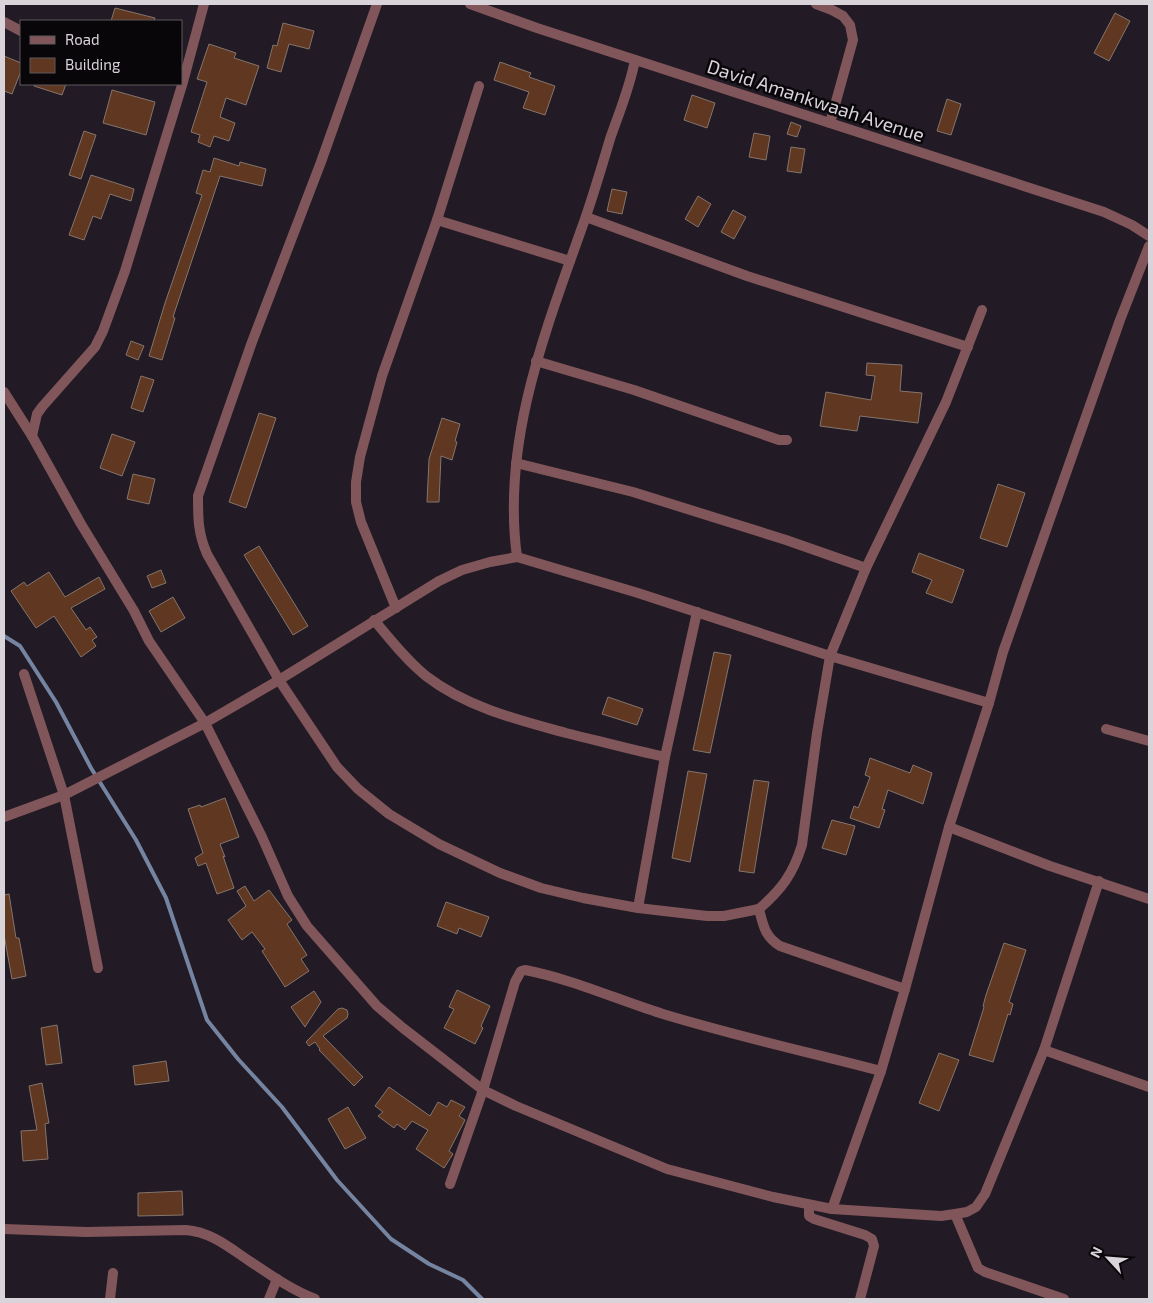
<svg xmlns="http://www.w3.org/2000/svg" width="1153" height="1303" font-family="'Exo 2',sans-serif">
  <rect width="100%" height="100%" fill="#221a24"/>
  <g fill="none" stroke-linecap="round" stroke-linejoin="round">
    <polyline stroke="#7484a1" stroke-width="4" points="4,636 20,646 56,702 91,768 136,840 166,898 207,1020 238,1059 282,1107 337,1180 391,1239 429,1264 463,1280 482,1299"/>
  </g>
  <g fill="#603721" stroke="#84756d">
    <polygon points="115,8 155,18 154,21 111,21"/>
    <polygon points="1115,13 1130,21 1109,61 1094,53"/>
    <polygon points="283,23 314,31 309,49 289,44 281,72 267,68 273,45 277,46"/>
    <polygon points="209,44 236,53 234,58 259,66 246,105 226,98 220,117 235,123 229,141 214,136 210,147 198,142 200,135 191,132 207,82 197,79"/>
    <polygon points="4,56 21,63 21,71 12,94 4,91"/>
    <polygon points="500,62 531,73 529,77 555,86 545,115 523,108 529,92 494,80"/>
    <polygon points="34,84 66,84 62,95 34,86"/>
    <polygon points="112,90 155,102 146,135 103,123"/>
    <polygon points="692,95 715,103 707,128 684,120"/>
    <polygon points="947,99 961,104 951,135 937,131"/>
    <polygon points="791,122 801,126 797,137 787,134"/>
    <polygon points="84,131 96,135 81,179 69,175"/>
    <polygon points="754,133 770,136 766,160 749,157"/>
    <polygon points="791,147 805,149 801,173 787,171"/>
    <polygon points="214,158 239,166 240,162 266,169 262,186 220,176 173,317 175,318 162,360 149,356 165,303 200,201 202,195 196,193 203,170 210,172"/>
    <polygon points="91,175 134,189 131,201 110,194 101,219 93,216 84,240 69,235"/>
    <polygon points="612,189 627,192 622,214 607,211"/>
    <polygon points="698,196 711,204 698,227 685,219"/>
    <polygon points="733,210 746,217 734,239 721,232"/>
    <polygon points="131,341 144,346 138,360 126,355"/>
    <polygon points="867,363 902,365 900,391 922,393 918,423 860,416 857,431 820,426 826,392 871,400 875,376 866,375"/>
    <polygon points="141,376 154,380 143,412 131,408"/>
    <polygon points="259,413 276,418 246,508 229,502"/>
    <polygon points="442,418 460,424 455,441 457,442 452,460 441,456 439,502 427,502 429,459"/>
    <polygon points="112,434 135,442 122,476 100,468"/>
    <polygon points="133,474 155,479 149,504 127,499"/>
    <polygon points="998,484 1025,493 1007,547 980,538"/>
    <polygon points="259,546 308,626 293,635 244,555"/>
    <polygon points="919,553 964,570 952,603 926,593 932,580 912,572"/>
    <polygon points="161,570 166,583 152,588 147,576"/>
    <polygon points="49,572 65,597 99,577 105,589 71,608 86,630 90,627 97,637 92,640 96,646 81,657 54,616 36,628 11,591 24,582 27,586"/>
    <polygon points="173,597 185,618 161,632 149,611"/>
    <polygon points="714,652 731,655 710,753 693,750"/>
    <polygon points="608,697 643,709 637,725 602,714"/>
    <polygon points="870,758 910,773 913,765 932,773 923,804 888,790 882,809 885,810 879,828 850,818 854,806 858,808 861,801 870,777 865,775"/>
    <polygon points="688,771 707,774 690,862 672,858"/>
    <polygon points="754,780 769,782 754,873 739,871"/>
    <polygon points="225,798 239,837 220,844 225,857 223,856 234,888 217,894 206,863 198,866 195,858 203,853 188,809 200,805 201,807"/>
    <polygon points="832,820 855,826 846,855 822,848"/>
    <polygon points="245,886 254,901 269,890 292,920 287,924 307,955 301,959 309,971 285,987 262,951 265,949 252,932 242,940 228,920 246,906 237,891"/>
    <polygon points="9,894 16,938 19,938 26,976 12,979 4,935 4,895"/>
    <polygon points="446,902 489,917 481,937 459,928 457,934 437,926"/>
    <polygon points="1004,943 1026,950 1009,1002 1013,1004 1010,1015 1008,1014 993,1062 969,1055 984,1007 983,1006 986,995"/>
    <polygon points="457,990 490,1006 481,1026 483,1028 475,1044 444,1028 454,1009 449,1007"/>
    <polygon points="314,991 321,1002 305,1027 291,1007"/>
    <polygon points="342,1008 347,1010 348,1014 347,1018 323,1036 363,1077 354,1086 319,1050 320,1049 315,1042 309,1046 306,1042 338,1009"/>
    <polygon points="57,1025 62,1063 46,1065 41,1028"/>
    <polygon points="939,1053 959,1060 939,1111 919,1103"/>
    <polygon points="166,1061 169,1081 135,1085 133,1066"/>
    <polygon points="42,1083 49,1123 45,1124 48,1159 23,1161 21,1131 37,1130 29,1086"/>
    <polygon points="389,1087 430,1116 438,1102 447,1107 451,1100 465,1107 459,1116 465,1120 449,1151 453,1154 444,1168 416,1149 428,1130 412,1121 405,1130 397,1124 394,1128 378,1116 383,1112 375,1106"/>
    <polygon points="348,1107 366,1138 345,1149 328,1119"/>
    <polygon points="182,1191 183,1215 138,1216 138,1193"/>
  </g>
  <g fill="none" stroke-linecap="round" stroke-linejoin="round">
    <g stroke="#81565a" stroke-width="10">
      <path d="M377 4 321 162 252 342 198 496C198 519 198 533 207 554L279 680 337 767 358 789 389 814 439 844 500 873 541 888 583 898 638 908 707 916H724L759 909C763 925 765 937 780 946L905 989"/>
      <polyline points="470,4 537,28 1104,212 1132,225 1149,236"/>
      <polyline points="816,4 832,10 843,16 850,25 853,40 830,123"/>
      <polyline points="4,22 21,31"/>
      <polyline points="586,217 747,276 968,347"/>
      <polyline points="437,220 570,261"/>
      <polyline points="536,361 634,390 779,440 787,440"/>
      <polyline points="4,392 32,436 81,524 134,611 149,641 205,723 262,837 288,896 307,926 377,1006 403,1028 483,1090 516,1106 667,1169 773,1197 832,1209 941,1216 955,1214 967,1212 976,1207 985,1194 1044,1050 1099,881"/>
      <polyline points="32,436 37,414 42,407 95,347 103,331 125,271 183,82 204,4"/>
      <polyline points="516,463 633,492 786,540 866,568"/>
      <path d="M517 557C501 439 547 327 585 219 594 193 602 166 610 139 619 113 630 87 635 60"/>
      <polyline points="396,608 361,522 356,502 356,482 360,457 382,376 437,220 479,86"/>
      <path d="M374 620C390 639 406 660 426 676 466 707 518 720 566 733 599 741 632 750 665 757"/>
      <polyline points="24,674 64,795 98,968"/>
      <polyline points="1106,729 1149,741"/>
      <polyline points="4,817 64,795 205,723 279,680 439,581 462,570 490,562 517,557 638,593 830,656 989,703"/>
      <polyline points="949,827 1050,866 1149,899"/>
      <polyline points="638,908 665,757 697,612"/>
      <path d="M759 909C782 889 793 874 802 845L817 733 830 656 866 568 946 402 982 310"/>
      <polyline points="1044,1050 1149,1087"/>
      <path d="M450 1184 483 1090 515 982 521 971 525 970C572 979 618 1000 663 1014 735 1036 808 1052 881 1071"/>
      <polyline points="809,1205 809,1216 814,1219 865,1235 872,1239 874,1246 860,1299"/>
      <polyline points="832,1209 881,1071 905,989 949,827 989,703 1003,652 1120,320 1149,246"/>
      <polyline points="955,1214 978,1268 985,1272 1064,1299"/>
      <path d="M4 1229 86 1232 186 1230C212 1232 231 1249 251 1262 272 1276 292 1290 315 1299"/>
      <polyline points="110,1299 113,1273"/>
      <polyline points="269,1299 277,1279"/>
    </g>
  </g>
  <g text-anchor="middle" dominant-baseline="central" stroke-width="5" stroke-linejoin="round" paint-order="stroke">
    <g font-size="19" fill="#d9d3da" stroke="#09060a">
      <text transform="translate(816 100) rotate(18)">David Amankwaah Avenue</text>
    </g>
  </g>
  <rect width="1153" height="1303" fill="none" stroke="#d9d3da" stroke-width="10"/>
  <rect x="20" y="20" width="162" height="65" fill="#09060a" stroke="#5c585d"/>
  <rect x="30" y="36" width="25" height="8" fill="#81565a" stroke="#5c585d"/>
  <text x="65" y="45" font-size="15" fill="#d9d3da">Road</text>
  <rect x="30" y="58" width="25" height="15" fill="#603721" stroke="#5c585d"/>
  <text x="65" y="70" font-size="15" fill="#d9d3da">Building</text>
  <g transform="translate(1108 1258) rotate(296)" stroke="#09060a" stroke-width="4" paint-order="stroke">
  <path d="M0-4L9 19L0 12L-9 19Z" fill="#d9d3da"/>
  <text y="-8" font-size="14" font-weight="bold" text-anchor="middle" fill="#d9d3da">N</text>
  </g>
</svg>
